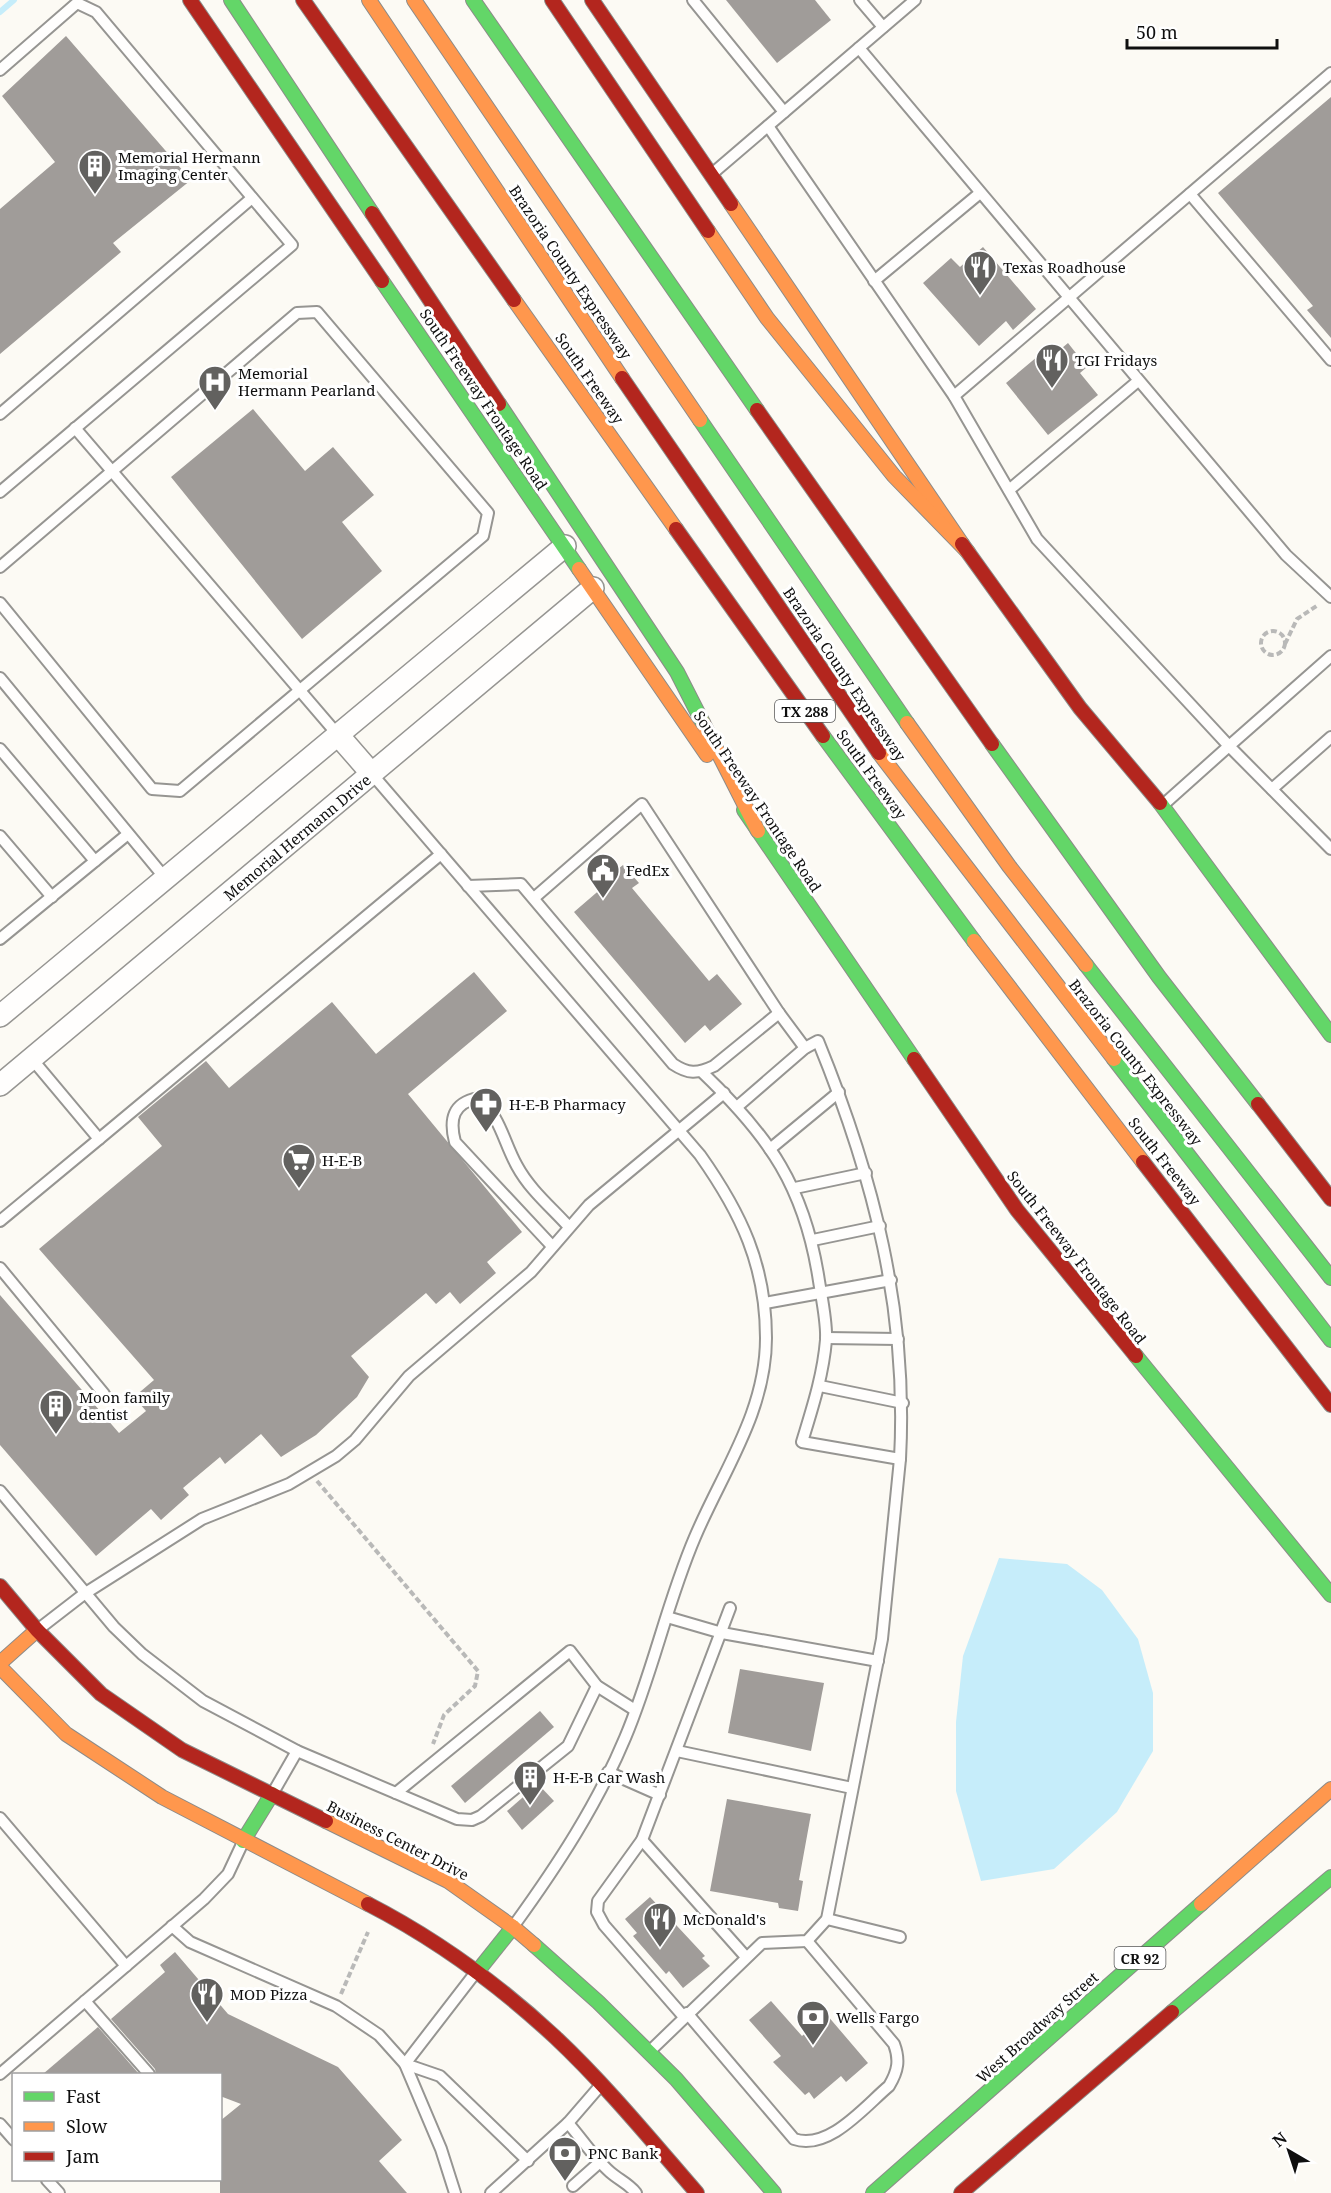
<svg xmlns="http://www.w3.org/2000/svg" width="1331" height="2193" font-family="'Noto Serif',serif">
  <rect width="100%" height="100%" fill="#fcfaf4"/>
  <polygon fill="#c6edfa" points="999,1558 1067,1564 1102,1590 1138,1639 1153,1693 1153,1751 1117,1812 1054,1869 981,1881 956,1791 956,1722 963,1656"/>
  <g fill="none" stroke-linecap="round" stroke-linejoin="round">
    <polyline stroke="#c6edfa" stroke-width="6" points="0,12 14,0"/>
  </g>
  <g fill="#a09c99">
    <polygon points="726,0 815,0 831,20 777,63"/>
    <polygon points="66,36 191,180 113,243 121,252 0,354 0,209 55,162 2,96"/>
    <polygon points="1331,97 1331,338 1307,310 1313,306 1218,193"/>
    <polygon points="983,247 1036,309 1013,330 1006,321 979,346 923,283 951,258 960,267"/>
    <polygon points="1068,343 1087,367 1080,373 1098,395 1048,435 1006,383 1050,346 1056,353"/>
    <polygon points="253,409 305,471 333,447 374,495 342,522 382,571 302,639 171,477"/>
    <polygon points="623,865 639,883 632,888 709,981 717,974 742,1004 710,1031 705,1025 685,1043 574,912 610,881 607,878"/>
    <polygon points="474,972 507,1011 408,1094 522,1232 487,1262 496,1273 460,1304 450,1292 436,1304 426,1293 351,1356 369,1377 357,1397 316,1435 281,1457 261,1434 225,1464 220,1457 183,1488 189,1495 161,1520 151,1509 96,1556 0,1445 0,1295 119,1433 146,1411 134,1397 154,1380 39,1249 162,1146 138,1117 206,1061 229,1088 332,1002 376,1054"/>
    <polygon points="740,1669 824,1683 811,1751 728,1733"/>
    <polygon points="540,1711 554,1727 465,1803 451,1786"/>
    <polygon points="538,1784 554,1801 522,1830 507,1811"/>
    <polygon points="727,1799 811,1814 799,1880 803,1881 798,1911 779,1908 778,1903 710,1891"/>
    <polygon points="650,1897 705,1956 702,1958 710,1966 683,1988 669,1971 666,1974 633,1936 637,1933 625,1919"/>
    <polygon points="175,1952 228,2014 338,2067 402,2140 379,2161 407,2193 220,2193 220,2121 241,2104 220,2096 220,2074 156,2074 155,2069 111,2019 165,1972 160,1965"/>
    <polygon points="771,2001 802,2036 827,2015 868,2063 846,2082 841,2076 814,2099 809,2092 805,2095 773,2062 781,2056 749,2020"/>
    <polygon points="98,2027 139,2074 43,2074"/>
  </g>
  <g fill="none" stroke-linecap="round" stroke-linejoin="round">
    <defs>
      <g id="lane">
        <polyline points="693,0 784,112"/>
        <polyline points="860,0 883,27"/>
        <polyline points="859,48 1286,555 1331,597"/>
        <polyline points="0,70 77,3 96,12 292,245 0,492"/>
        <polyline points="768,126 954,396 1037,539 1229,746 1163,805"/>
        <polyline points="713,173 915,0"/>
        <polyline points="1190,194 1331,360"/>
        <polyline points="874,281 980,193"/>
        <polyline points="954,396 1331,73"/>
        <polyline points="0,414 252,198"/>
        <polyline points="75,428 338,735"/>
        <polyline points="1009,490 1138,381"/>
        <polyline points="0,567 297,313 317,312 488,513 483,536 180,791 152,789 0,603"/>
        <polyline points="1331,656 1229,746 1331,849"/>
        <polyline points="0,678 165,878"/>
        <polyline points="0,749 95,861"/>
        <path d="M372 774 700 1155C741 1213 766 1265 766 1338 766 1412 723 1471 695 1537 667 1602 653 1672 625 1738 597 1805 557 1866 515 1924"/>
        <polyline points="1272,789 1331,737"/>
        <polyline points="0,836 52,897"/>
        <path d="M468 886 521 884 673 1064C688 1074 697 1074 714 1066L779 1013"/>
        <polyline points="534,898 642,804 779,1013 805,1048"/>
        <polyline points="0,939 128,834"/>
        <path d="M702 1072C770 1137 805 1188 819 1281 822 1300 827 1322 826 1340 823 1376 812 1409 802 1442L900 1459C908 1311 874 1178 818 1041L805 1048 738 1106"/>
        <polyline points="99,1139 441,854"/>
        <polyline points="770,1149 839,1092"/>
        <polyline points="795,1188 866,1173"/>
        <polyline points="0,1221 99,1139 32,1059"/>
        <polyline points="813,1240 880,1226"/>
        <path d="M552 1246 455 1142C449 1119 453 1103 478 1098 501 1117 503 1141 517 1166 530 1190 551 1207 569 1227"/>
        <polyline points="0,1268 104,1394"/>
        <polyline points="765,1303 891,1280"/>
        <polyline points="826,1338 898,1339"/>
        <polyline points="820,1386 903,1403"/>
        <polyline points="0,1491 114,1627 142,1654 203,1701 297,1751 457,1819 472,1820 481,1816 568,1746 597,1686"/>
        <polyline points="667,1617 722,1633 878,1661"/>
        <polyline points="40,1628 84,1594 202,1519 289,1484 336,1456 355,1440 409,1376 531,1272 589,1205 724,1093"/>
        <polyline points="677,1751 852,1788"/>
        <polyline points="608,1772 660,1795"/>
        <polyline points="274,1791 297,1751"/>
        <polyline points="396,1793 570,1651 597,1686 635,1710"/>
        <polyline points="0,1818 126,1966"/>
        <polyline points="642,1840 746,1957"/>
        <polyline points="827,1919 900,1937"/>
        <polyline points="172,1926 190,1942 336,2006 379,2035 405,2064 441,2149 455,2193"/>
        <polyline points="476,1972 405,2064 440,2076 528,2161"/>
        <polyline points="85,2001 149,2074"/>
        <path d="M687 2013 794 2139C829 2151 865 2106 889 2086 898 2071 900 2060 894 2044L807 1941"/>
        <polyline points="684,2017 604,1925 597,1912 598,1901 642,1840 730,1608"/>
        <polyline points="649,2052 762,1943 807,1941 827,1919 882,1639 900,1459"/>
        <polyline points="0,2074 204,1899 228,1874 243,1842"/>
        <path d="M568 2123C582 2139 594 2158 610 2172 619 2180 628 2183 636 2193"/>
        <polyline points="0,2124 14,2140"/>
        <polyline points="47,2180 59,2193"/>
        <polyline points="573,2186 600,2162"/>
        <polyline points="491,2193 568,2123 600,2086"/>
      </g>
      <g id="street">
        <polyline points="338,735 372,774"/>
        <polyline points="0,1016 565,546"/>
        <polyline points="0,1085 593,588"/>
      </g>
      <g id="fast">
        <polyline points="231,0 372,213"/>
        <polyline points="473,0 757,410"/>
        <polyline points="382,281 579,569"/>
        <polyline points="499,404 677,672 703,723"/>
        <polyline points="700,420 907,723"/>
        <polyline points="823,736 974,941"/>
        <polyline points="992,744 1159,977 1258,1104"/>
        <polyline points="1160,803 1331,1035"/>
        <polyline points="744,810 914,1059"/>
        <polyline points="1086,965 1331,1278"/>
        <polyline points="1114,1059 1331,1340"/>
        <polyline points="1136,1356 1331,1595"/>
        <polyline points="243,1841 272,1794"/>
        <polyline points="534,1945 598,2002 676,2079 774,2193"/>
        <polyline points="477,1972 513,1927"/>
        <polyline points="1172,2012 1331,1877"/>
        <polyline points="873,2193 1201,1904"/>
      </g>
      <g id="slow">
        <polyline points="369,0 622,378"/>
        <polyline points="414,0 700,420"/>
        <polyline points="731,204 962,544"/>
        <polyline points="708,231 767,318 894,476 968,552"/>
        <polyline points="514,300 676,529"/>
        <polyline points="579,569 707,755"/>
        <polyline points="703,723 758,831"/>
        <polyline points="907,723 1009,866 1086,965"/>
        <polyline points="879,753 1114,1059"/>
        <polyline points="974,941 1143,1162"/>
        <polyline points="0,1663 37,1630"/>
        <polyline points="0,1667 66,1734 162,1797 368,1904"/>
        <polyline points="326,1821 448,1881 513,1927 534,1945"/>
        <polyline points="1201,1904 1331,1789"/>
      </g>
      <g id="jam">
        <polyline points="190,0 382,281"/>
        <polyline points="303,0 514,300"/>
        <polyline points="552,0 708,231"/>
        <polyline points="592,0 731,204"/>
        <polyline points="372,213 499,404"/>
        <polyline points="622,378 879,753"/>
        <polyline points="757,410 992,744"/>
        <polyline points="676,529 823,736"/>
        <polyline points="962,544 1080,708 1160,803"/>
        <polyline points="914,1059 1017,1210 1136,1356"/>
        <polyline points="1258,1104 1331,1199"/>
        <polyline points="1143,1162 1331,1405"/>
        <polyline points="0,1586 37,1630 101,1694 182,1750 326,1821"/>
        <path d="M368 1904C436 1939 499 1985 555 2037 606 2085 651 2140 697 2193"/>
        <polyline points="961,2193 1172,2012"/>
      </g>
    </defs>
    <use href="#lane" stroke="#969592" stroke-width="14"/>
    <use href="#street" stroke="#969592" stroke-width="24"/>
    <use href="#fast" stroke="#8c8b89" stroke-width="16"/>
    <use href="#slow" stroke="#8c8b89" stroke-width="16"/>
    <use href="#jam" stroke="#8c8b89" stroke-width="16"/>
    <g stroke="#b9b9b8" stroke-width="4" stroke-dasharray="6 3" stroke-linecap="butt">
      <circle cx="1273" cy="643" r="12"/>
      <polyline points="1285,644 1297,619 1318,605"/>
      <polyline points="317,1481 478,1671 475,1686 444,1715 433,1744"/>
      <polyline points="341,1994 368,1932"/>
    </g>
    <use href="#lane" stroke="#fffefd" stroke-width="10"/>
    <use href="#street" stroke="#fffefd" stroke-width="21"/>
    <use href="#fast" stroke="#63d668" stroke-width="14"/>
    <use href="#slow" stroke="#ff974d" stroke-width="14"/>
    <use href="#jam" stroke="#b3261e" stroke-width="14"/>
  </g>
  <defs>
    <symbol id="building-pin" viewBox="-11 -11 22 30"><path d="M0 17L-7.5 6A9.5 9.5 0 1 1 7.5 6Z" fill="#62615f" stroke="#fff"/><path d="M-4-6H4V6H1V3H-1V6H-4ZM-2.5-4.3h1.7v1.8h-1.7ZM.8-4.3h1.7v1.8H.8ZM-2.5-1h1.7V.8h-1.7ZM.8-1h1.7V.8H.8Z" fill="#fff"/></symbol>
    <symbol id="restaurant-pin" viewBox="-11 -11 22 30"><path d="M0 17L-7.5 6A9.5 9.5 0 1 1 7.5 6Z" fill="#62615f" stroke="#fff"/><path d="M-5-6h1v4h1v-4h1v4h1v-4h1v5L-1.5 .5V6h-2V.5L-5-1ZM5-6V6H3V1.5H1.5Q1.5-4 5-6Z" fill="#fff"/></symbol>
    <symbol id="hospital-pin" viewBox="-11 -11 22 30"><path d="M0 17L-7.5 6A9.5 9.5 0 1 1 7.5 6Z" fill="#62615f" stroke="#fff"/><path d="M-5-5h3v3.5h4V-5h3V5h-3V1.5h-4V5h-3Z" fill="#fff"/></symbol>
    <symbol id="civic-pin" viewBox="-11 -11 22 30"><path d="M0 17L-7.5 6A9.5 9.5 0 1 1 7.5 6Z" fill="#62615f" stroke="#fff"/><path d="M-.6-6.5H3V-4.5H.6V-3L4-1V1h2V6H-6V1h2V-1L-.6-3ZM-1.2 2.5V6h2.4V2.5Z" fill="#fff"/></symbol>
    <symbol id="pharmacy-pin" viewBox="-11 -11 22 30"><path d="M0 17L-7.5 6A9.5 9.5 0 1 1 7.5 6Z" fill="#62615f" stroke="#fff"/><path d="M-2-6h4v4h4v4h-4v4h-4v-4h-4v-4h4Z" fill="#fff"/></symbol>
    <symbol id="supermarket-pin" viewBox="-11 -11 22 30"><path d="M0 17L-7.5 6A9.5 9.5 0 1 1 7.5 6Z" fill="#62615f" stroke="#fff"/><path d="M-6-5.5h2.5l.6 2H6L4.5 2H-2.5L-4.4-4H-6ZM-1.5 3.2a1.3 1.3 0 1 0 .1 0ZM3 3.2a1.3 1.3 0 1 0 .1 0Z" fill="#fff"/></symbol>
    <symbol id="bank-pin" viewBox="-11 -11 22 30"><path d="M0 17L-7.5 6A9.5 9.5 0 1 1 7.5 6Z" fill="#62615f" stroke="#fff"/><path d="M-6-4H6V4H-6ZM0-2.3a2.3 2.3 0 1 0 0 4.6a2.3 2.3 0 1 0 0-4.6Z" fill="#fff"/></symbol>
  </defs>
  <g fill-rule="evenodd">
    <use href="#building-pin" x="76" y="147" width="38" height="52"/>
    <use href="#restaurant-pin" x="961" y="248" width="38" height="52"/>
    <use href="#restaurant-pin" x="1033" y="341" width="38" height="52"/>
    <use href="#hospital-pin" x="196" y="363" width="38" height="52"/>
    <use href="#civic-pin" x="584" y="851" width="38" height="52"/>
    <use href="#pharmacy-pin" x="467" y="1085" width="38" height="52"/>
    <use href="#supermarket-pin" x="280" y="1141" width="38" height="52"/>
    <use href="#building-pin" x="37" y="1387" width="38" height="52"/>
    <use href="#building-pin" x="511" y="1758" width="38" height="52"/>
    <use href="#restaurant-pin" x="641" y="1900" width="38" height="52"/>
    <use href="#restaurant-pin" x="188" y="1975" width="38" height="52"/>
    <use href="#bank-pin" x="794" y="1998" width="38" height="52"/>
    <use href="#bank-pin" x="546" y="2134" width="38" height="52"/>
  </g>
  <g text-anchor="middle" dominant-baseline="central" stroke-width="6" stroke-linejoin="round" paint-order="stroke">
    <g fill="#fff" stroke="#575757" stroke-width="1.5">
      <rect x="775" y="700" width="60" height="22" rx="4.5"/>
      <rect x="1114.5" y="1947" width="51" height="22" rx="4.5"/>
    </g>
    <g font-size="14" font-weight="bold" fill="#0f0f0f">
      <text x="805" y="711">TX 288</text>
      <text x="1140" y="1958">CR 92</text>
    </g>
    <g font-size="15" fill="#0f0f0f" stroke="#fff" text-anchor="start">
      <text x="118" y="157">Memorial Hermann<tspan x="118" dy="17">Imaging Center</tspan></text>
      <text x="1003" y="267">Texas Roadhouse</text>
      <text x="1075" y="360">TGI Fridays</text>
      <text x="238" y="373">Memorial<tspan x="238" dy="17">Hermann Pearland</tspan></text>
      <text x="626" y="870">FedEx</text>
      <text x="509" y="1104">H-E-B Pharmacy</text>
      <text x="322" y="1160">H-E-B</text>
      <text x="79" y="1397">Moon family<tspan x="79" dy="17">dentist</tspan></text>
      <text x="553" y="1777">H-E-B Car Wash</text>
      <text x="683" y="1919">McDonald's</text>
      <text x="230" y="1994">MOD Pizza</text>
      <text x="836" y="2017">Wells Fargo</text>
      <text x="588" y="2153">PNC Bank</text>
    </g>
    <g font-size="15" fill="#0f0f0f" stroke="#fff">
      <text transform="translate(571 272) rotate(56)">Brazoria County Expressway</text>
      <text transform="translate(590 378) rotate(55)">South Freeway</text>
      <text transform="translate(484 399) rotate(56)">South Freeway Frontage Road</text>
      <text transform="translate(845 674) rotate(56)">Brazoria County Expressway</text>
      <text transform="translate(872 774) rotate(54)">South Freeway</text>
      <text transform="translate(758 801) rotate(56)">South Freeway Frontage Road</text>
      <text transform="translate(297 837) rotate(-40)">Memorial Hermann Drive</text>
      <text transform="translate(1136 1062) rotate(52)">Brazoria County Expressway</text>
      <text transform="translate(1165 1161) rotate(52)">South Freeway</text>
      <text transform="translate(1077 1257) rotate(52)">South Freeway Frontage Road</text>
      <text transform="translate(398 1840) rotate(27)">Business Center Drive</text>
      <text transform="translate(1037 2027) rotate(-42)">West Broadway Street</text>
    </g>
  </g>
  <rect x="12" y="2073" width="210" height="108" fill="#ffffff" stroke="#9f9f9f" stroke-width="1.5"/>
  <rect x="24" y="2092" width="30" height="9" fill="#63d668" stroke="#9f9f9f" stroke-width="1.5"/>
  <text x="66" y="2103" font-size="18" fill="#0f0f0f">Fast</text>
  <rect x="24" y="2122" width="30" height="9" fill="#ff974d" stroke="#9f9f9f" stroke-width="1.5"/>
  <text x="66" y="2133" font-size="18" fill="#0f0f0f">Slow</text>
  <rect x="24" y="2152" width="30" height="9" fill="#b3261e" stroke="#9f9f9f" stroke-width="1.5"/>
  <text x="66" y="2163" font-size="18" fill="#0f0f0f">Jam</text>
  <g transform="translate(1289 2151) rotate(321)" stroke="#ffffff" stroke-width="4.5" paint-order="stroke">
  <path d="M0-4.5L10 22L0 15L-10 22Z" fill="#0f0f0f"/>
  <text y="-9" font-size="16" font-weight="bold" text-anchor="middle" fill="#0f0f0f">N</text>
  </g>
  <path d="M1127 39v9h150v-9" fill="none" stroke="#0f0f0f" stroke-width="3"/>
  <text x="1136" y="39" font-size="18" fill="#0f0f0f" stroke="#ffffff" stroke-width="4.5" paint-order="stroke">50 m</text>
</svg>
